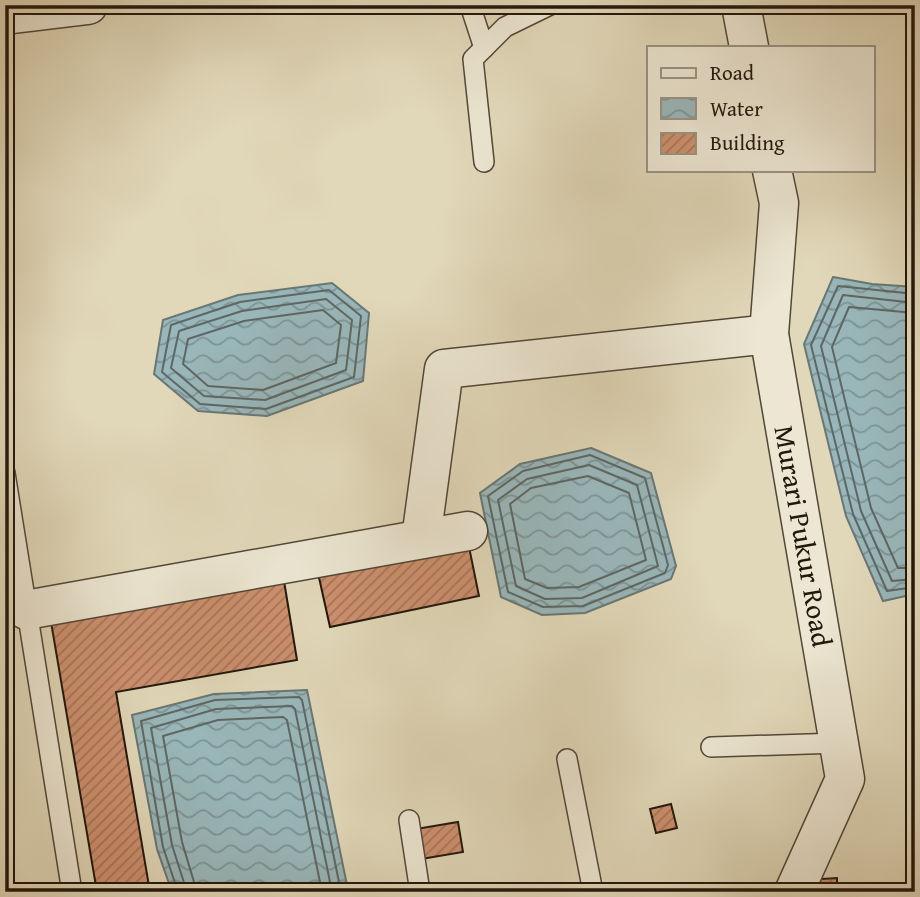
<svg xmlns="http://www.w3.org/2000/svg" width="920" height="897" font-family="'Gentium Book Plus',serif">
  <defs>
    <pattern id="water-waves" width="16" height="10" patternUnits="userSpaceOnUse" patternTransform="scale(1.75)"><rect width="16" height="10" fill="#99b7ba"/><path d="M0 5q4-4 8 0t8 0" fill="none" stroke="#7c9496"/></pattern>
    <pattern id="building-hatch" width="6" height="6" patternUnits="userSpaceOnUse" patternTransform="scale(1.75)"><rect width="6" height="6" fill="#cd906e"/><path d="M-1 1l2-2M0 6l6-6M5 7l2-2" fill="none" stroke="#a67559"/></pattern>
  </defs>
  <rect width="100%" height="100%" fill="#e1d8b9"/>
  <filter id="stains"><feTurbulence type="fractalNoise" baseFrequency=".00286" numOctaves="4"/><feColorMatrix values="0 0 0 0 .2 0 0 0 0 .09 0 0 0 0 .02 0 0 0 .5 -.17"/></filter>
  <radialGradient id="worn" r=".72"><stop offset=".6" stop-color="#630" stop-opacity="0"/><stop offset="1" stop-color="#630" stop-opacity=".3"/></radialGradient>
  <g fill="url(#water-waves)" stroke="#697775" stroke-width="2">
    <polygon points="833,277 872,284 915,287 915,594 883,601 846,516 804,344"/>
    <polygon points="332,283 369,313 363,381 267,416 198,411 154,374 163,320 238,295"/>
    <polygon points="591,448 651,473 676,566 671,579 585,613 542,615 501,597 480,493 520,464"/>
    <polygon points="307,690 348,890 172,892 157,849 132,715 214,694"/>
  </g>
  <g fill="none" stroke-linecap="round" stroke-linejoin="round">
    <g stroke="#5e6764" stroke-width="2">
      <polygon points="329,290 361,316 354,377 266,409 200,404 162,372 171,325 240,302"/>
      <polyline points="915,294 838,286 811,345 853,514 887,591 915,587"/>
      <polygon points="326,299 352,320 346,370 265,400 204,396 171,368 179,331 242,311"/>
      <polyline points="915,303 843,295 821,346 861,511 892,581 915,579"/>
      <polygon points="323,310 341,325 336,363 263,390 208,386 183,364 188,339 244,321"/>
      <polyline points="915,313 849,307 832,347 871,508 898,568 915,568"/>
      <polygon points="590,455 645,478 668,565 665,573 583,606 543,607 508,592 488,496 523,471"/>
      <polygon points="589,465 637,485 658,566 582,598 545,599 516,586 498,500 527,479"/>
      <polygon points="588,476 629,493 646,560 579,587 547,588 525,579 510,504 531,488"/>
      <polyline points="178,892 163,847 141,721 215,700 299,697 302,700 341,892"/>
      <polyline points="187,892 172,845 151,728 216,709 292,706 295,709 332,892"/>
      <polyline points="197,892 182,842 163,736 218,720 283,717 287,720 322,892"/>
    </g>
  </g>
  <g fill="url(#building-hatch)" stroke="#22170d" stroke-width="2">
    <polygon points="468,542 479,596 330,627 318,573"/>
    <polygon points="284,581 297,660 116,692 150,892 97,892 51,622"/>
    <polygon points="671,804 677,828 656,833 650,809"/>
    <polygon points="458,822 463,852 415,860 410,830"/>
    <polygon points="837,878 837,892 806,892 806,880"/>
  </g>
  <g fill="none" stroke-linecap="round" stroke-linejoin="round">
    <defs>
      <g id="service">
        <polyline points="470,5 484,48"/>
        <polyline points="484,162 473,59 505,27 550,5"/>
        <polyline points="5,473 72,892"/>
        <polyline points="711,747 839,743"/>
        <polyline points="567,759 593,892"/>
        <polyline points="409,820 420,892"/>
      </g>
      <g id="minor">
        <polyline points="741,5 749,47"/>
        <polyline points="5,15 88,5"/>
        <polyline points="772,170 779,203 769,334 845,779 794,892"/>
        <polyline points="421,539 444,369 769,334"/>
        <polyline points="26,610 468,531"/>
      </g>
    </defs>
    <use href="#service" stroke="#524738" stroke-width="22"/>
    <use href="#minor" stroke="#524738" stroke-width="41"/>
    <use href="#service" stroke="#ece6d2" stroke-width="19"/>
    <use href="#minor" stroke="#ece6d2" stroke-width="38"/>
  </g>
  <g text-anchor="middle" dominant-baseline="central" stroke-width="5" stroke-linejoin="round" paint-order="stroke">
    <g font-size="28" fill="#22170d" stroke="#ece6d2">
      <text transform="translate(804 536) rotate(80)">Murari Pukur Road</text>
    </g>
  </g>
  <rect width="920" height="897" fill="none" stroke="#e1d8b9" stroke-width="28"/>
  <rect x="7" y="7" width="906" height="883" fill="none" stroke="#22170d" stroke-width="3.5"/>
  <rect x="14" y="14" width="892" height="869" fill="none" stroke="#22170d" stroke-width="2"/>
  <rect x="647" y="46" width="228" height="126" fill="#ece6d2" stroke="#9b9383" stroke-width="2"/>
  <rect x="661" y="68" width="35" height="10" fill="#ece6d2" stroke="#9b9383" stroke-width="2"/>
  <text x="710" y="80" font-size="21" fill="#22170d">Road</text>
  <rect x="661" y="98" width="35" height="21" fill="url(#water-waves)" stroke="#9b9383" stroke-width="2"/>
  <text x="710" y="116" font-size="21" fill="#22170d">Water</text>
  <rect x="661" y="133" width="35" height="21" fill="url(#building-hatch)" stroke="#9b9383" stroke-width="2"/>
  <text x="710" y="150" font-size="21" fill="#22170d">Building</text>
  <rect width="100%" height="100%" filter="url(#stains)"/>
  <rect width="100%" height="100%" fill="url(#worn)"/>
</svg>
